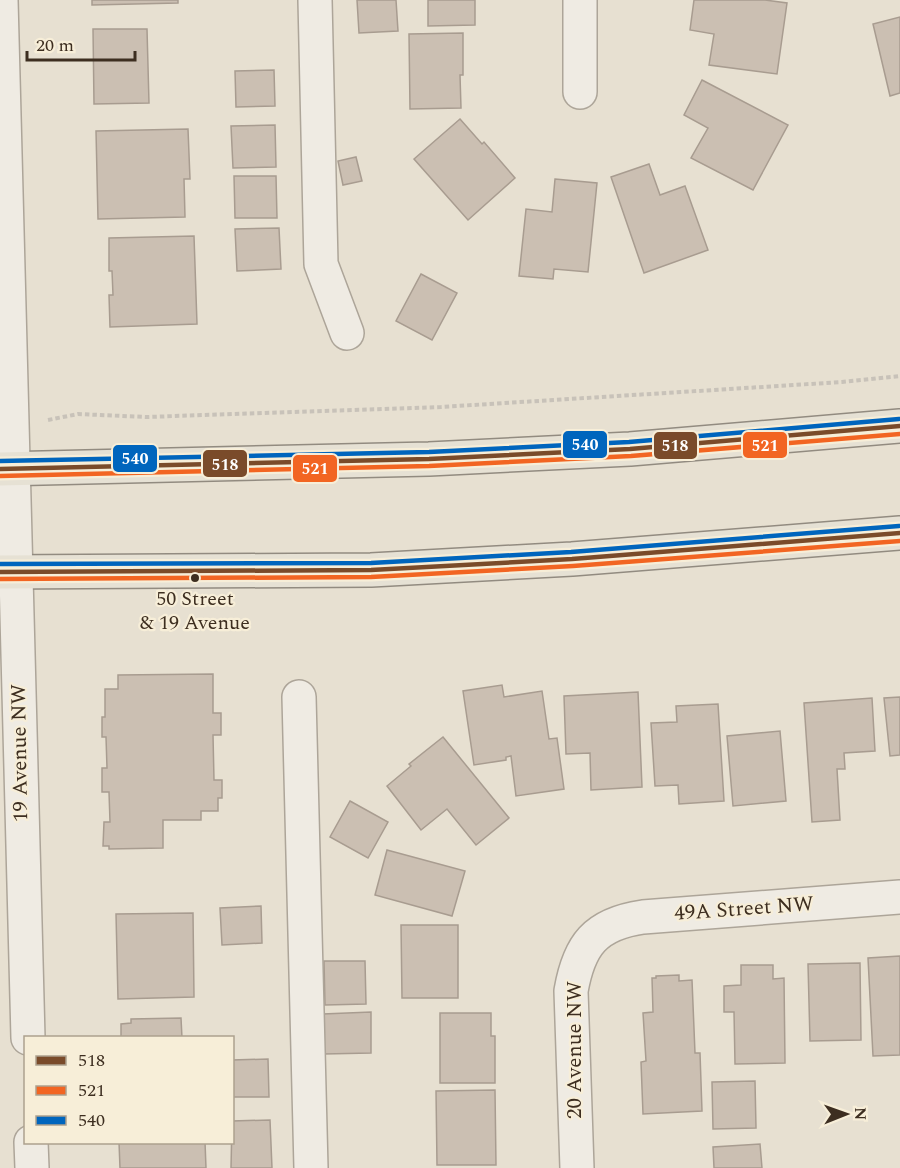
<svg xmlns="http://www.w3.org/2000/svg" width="900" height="1168" font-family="Spectral,serif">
  <rect width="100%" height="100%" fill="#e7e0d1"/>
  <g fill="#cbbfb2" stroke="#a89c90" stroke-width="1.5">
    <polygon points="92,0 178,0 178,3 92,5"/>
    <polygon points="357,0 396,0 398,31 359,33"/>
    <polygon points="428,0 475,0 475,25 428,26"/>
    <polygon points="694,0 765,0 787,3 777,74 709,65 714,34 690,30"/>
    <polygon points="900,17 900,93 890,96 873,24"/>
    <polygon points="93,29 147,29 149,103 94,104"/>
    <polygon points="463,33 463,75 460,75 461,108 410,109 409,34"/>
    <polygon points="274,70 275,106 236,107 235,71"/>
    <polygon points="702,80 788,125 753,190 691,158 708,128 684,115"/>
    <polygon points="460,119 482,144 484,142 515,178 468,220 414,159"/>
    <polygon points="275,125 276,167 233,168 231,126"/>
    <polygon points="188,129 190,179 184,179 185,217 98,219 96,131"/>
    <polygon points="356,157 362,181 343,185 338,161"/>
    <polygon points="649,164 660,195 685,186 708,250 644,273 611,177"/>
    <polygon points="234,176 276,176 277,218 235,218"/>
    <polygon points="555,179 597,183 588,272 554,269 553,279 519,276 526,209 552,212"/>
    <polygon points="279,228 281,269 237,271 235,229"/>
    <polygon points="194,236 197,324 110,327 109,295 113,295 112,271 109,271 109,238"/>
    <polygon points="421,274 457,293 432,340 396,321"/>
    <polygon points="213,674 213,713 221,713 221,735 213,735 214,780 222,780 222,798 218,798 218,811 201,811 201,820 163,820 163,848 109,849 109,846 103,846 104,822 110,822 109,792 102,792 102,768 107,768 106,737 102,737 102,717 105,717 105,689 118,689 118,675"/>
    <polygon points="502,685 504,697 542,691 549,739 557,738 564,789 516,796 511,756 506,757 506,760 474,765 463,691"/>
    <polygon points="638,692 642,787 591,790 590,753 566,754 564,696"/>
    <polygon points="900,697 900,755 890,756 884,698"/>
    <polygon points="872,698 875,751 844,753 845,769 837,769 840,820 812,822 804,703"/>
    <polygon points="718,704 724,801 679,804 678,785 655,786 651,723 677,722 676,706"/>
    <polygon points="780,731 786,801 733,806 727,736"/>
    <polygon points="443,737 509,818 476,845 447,809 421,830 387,786 411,766 409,764"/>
    <polygon points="350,801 388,822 368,858 330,837"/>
    <polygon points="387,850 465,871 452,916 375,895"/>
    <polygon points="261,906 262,943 222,945 220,908"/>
    <polygon points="193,913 194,997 118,999 116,914"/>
    <polygon points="401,925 458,925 458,998 402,998"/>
    <polygon points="900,956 900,1055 873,1056 868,958"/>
    <polygon points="324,961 365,961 366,1004 325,1005"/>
    <polygon points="860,963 861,1040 810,1041 808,964"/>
    <polygon points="741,965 773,965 773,979 784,978 785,1063 735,1064 734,1012 724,1012 724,986 741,985"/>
    <polygon points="679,975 679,981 692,980 695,1053 700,1053 702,1111 643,1114 641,1062 646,1061 643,1013 653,1012 652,978 656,978 656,976"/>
    <polygon points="371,1012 371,1053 324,1054 323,1014"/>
    <polygon points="440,1013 491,1013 491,1036 495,1036 495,1083 440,1083"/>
    <polygon points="181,1018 182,1038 121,1038 121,1024 131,1023 131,1019"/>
    <polygon points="268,1059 269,1097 232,1097 232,1060"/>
    <polygon points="755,1081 756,1128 713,1129 712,1082"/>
    <polygon points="495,1090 496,1165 437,1165 436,1091"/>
    <polygon points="270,1120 272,1168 231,1168 232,1121"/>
    <polygon points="119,1142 205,1142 206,1168 120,1168"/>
    <polygon points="760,1144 762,1168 714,1168 713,1147"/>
  </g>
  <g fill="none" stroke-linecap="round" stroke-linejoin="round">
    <defs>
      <g id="minor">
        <polyline points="1,0 28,1038"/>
        <polyline points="315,0 321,264 347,333"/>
        <polyline points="580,0 580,92"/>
        <polyline points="299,697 311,1168"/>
        <polyline points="31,1142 32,1168"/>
        <path d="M577 1168 571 991C579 945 595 924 643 917L900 897"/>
      </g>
      <g id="major">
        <polyline points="0,469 429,459 630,449 900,426"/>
        <polyline points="0,572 371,570 572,559 900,533"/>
      </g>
    </defs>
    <use href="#minor" stroke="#ada599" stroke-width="36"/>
    <use href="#major" stroke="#928b80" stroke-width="36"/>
    <polyline stroke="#c8c2b9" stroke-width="4" stroke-dasharray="4.5 3" stroke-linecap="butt" points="48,420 78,414 146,417 441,407 842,382 900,376"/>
    <use href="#minor" stroke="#efebe3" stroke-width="33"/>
    <use href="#major" stroke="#e6e1d4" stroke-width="33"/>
    <defs>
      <g id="bus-1">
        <polyline points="0,469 429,459 630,449 900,426"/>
        <polyline points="0,572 371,570 572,559 900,533"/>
      </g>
      <g id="bus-2">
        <polyline points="0,476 429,466 631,456 900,434"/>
        <polyline points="0,579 371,577 573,566 900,541"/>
      </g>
      <g id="bus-3">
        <polyline points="0,461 429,452 629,442 899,419"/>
        <polyline points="0,564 371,563 571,552 899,526"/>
      </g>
    </defs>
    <use href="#bus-1" stroke="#f7eed8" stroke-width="9"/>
    <use href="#bus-2" stroke="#f7eed8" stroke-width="9"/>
    <use href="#bus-3" stroke="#f7eed8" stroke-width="9"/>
    <use href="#bus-1" stroke="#7a4b2a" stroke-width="4.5"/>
    <use href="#bus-2" stroke="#f26522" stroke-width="4.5"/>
    <use href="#bus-3" stroke="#0065bd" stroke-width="4.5"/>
  </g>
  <circle fill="#3d2e20" stroke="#f7eed8" stroke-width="2" cx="195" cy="578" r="5"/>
  <g text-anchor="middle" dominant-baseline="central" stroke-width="4.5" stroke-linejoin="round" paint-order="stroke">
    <g font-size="20" fill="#3d2e20" stroke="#f7eed8">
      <text x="195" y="599">50 Street<tspan x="195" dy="24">&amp; 19 Avenue</tspan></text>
    </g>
    <g font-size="21" fill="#3d2e20" stroke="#f7eed8">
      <text transform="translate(20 753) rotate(-91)">19 Avenue NW</text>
      <text transform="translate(744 909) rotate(-4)">49A Street NW</text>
      <text transform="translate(575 1050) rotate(-90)">20 Avenue NW</text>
    </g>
  </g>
  <g stroke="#f7eed8" stroke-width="2">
    <rect x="562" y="430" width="46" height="29" rx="6" fill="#0065bd"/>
    <rect x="742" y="431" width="46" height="28" rx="6" fill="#f26522"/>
    <rect x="653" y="431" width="45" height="29" rx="6" fill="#7a4b2a"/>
    <rect x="112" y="444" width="46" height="29" rx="6" fill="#0065bd"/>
    <rect x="202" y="449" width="46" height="29" rx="6" fill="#7a4b2a"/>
    <rect x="292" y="454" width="46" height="29" rx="6" fill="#f26522"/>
  </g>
  <g font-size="16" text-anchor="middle" font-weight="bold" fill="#fff">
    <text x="585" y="450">540</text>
    <text x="765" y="451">521</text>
    <text x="675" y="451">518</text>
    <text x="135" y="464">540</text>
    <text x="225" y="470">518</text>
    <text x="315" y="474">521</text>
  </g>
  <rect x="24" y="1036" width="210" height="108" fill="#f7eed8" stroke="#ada18e" stroke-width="1.5"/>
  <rect x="36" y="1056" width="30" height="9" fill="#7a4b2a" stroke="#ada18e" stroke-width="1.5"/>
  <text x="78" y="1066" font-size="18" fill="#3d2e20">518</text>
  <rect x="36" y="1086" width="30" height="9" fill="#f26522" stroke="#ada18e" stroke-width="1.5"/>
  <text x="78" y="1096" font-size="18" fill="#3d2e20">521</text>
  <rect x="36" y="1116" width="30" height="9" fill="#0065bd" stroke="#ada18e" stroke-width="1.5"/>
  <text x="78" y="1126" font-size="18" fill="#3d2e20">540</text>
  <g transform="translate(846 1114) rotate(89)" stroke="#f7eed8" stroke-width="4.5" paint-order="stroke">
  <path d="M0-4.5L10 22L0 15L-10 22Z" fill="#3d2e20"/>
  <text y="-9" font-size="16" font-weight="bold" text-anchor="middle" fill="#3d2e20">N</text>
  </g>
  <path d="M27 51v9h108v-9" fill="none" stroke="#3d2e20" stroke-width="3"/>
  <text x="36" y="51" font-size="18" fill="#3d2e20" stroke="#f7eed8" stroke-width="4.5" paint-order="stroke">20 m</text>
</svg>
